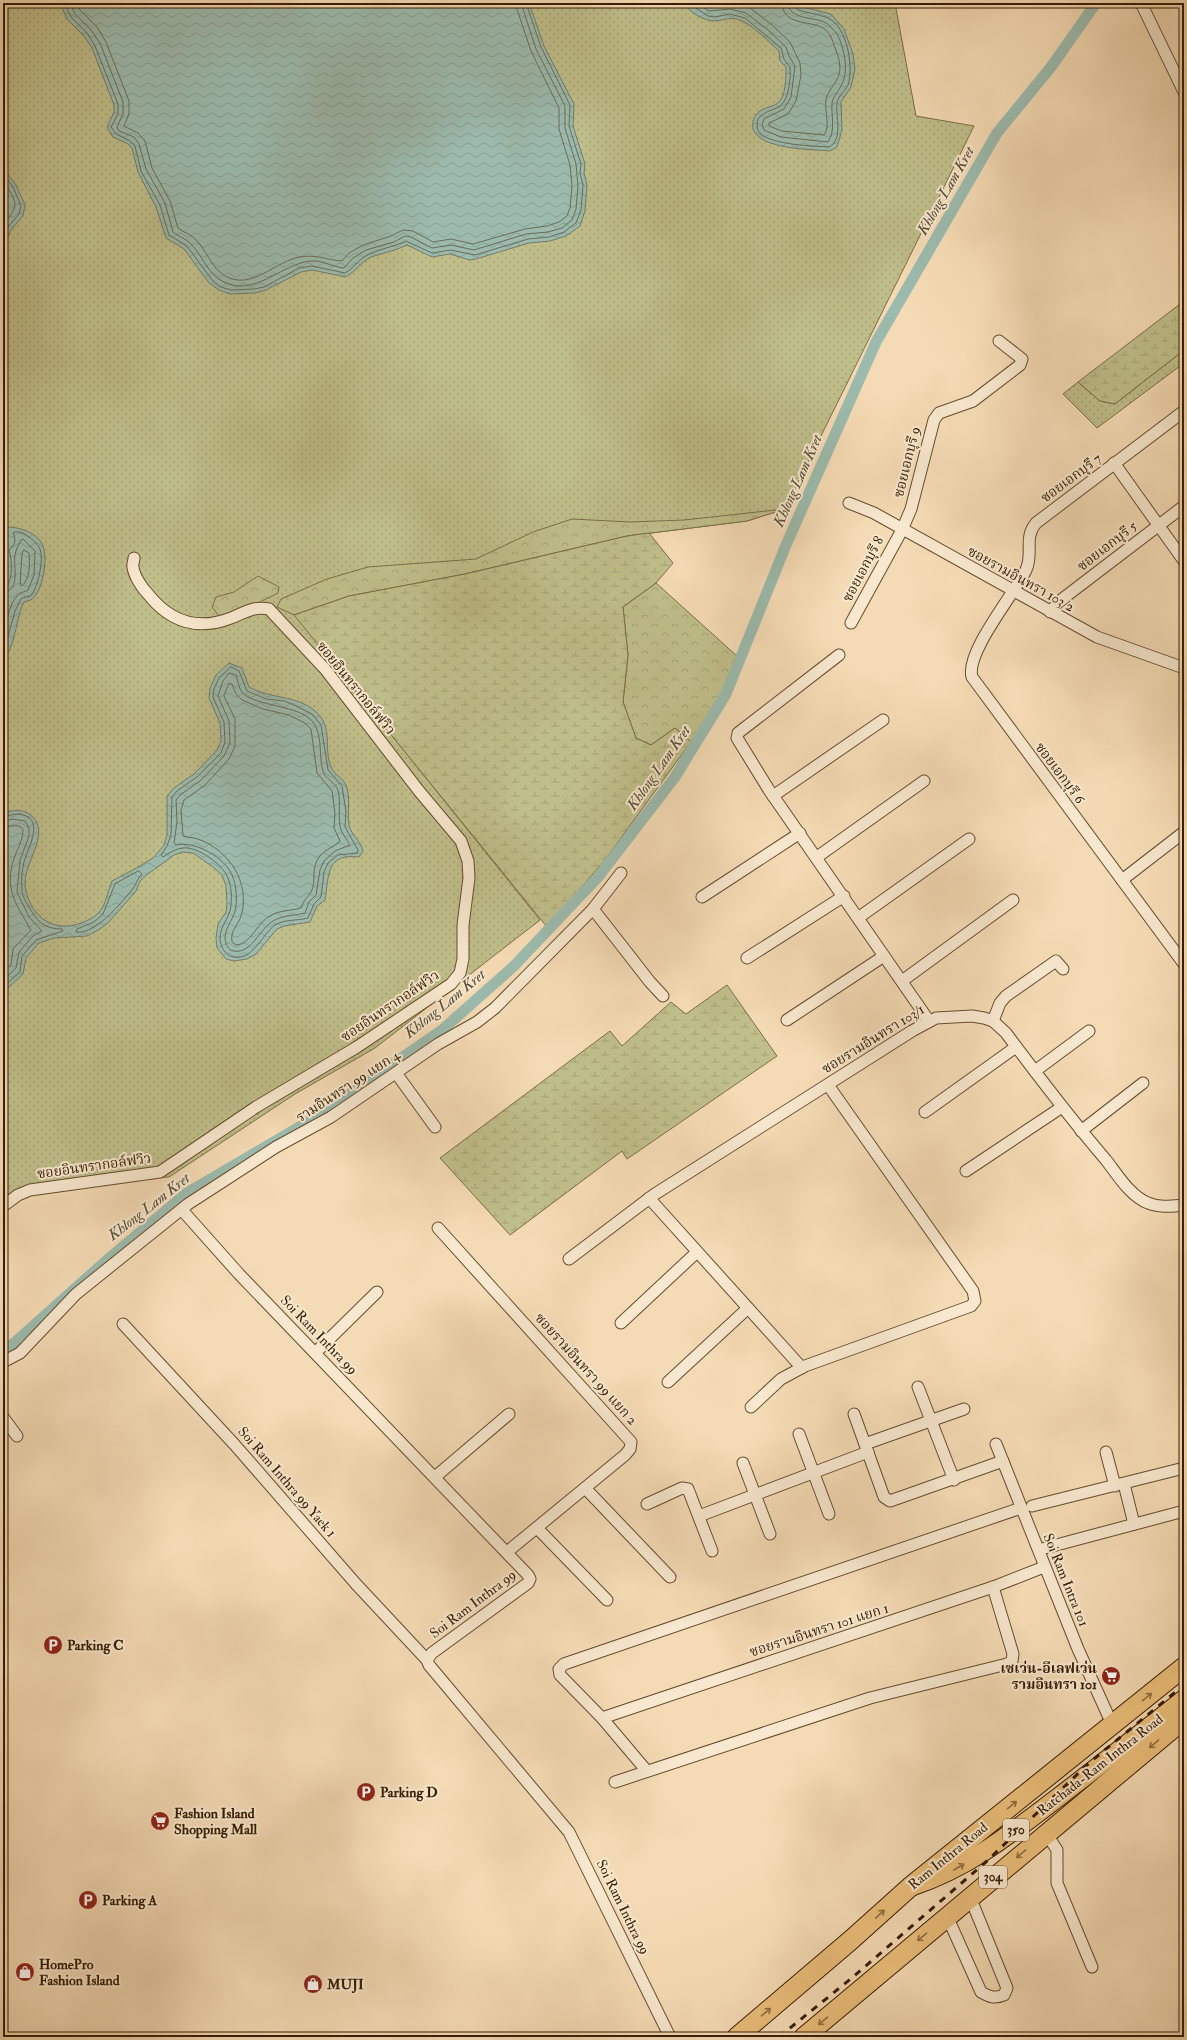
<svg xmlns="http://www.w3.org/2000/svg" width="1187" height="2040" font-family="'IM FELL Double Pica','Noto Serif Thai',serif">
  <defs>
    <pattern id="grass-dots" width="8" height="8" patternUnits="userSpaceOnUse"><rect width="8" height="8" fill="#c0bf8b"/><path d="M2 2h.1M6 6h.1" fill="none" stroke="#a6a476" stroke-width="1.8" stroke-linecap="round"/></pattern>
    <pattern id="forest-crowns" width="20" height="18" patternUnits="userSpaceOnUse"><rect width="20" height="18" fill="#c0bf8b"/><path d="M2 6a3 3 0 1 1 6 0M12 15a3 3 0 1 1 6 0" fill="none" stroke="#a6a476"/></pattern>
    <pattern id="wetland-marsh" width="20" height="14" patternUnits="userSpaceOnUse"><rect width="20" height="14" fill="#c0bf8b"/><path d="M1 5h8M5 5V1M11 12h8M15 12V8" fill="none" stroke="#a6a476"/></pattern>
    <pattern id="water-waves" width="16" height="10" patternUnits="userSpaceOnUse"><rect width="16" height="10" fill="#9cbbae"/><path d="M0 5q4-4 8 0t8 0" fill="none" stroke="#87a094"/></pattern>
  </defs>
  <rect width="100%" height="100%" fill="#f5dbb5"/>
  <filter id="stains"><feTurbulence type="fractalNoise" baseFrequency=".005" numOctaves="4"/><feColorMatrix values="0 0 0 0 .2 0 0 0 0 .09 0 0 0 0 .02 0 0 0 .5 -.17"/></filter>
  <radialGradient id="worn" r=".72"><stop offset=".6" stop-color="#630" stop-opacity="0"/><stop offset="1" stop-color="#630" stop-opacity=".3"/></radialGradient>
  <g fill="url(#grass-dots)" stroke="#7b6e46">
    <polygon points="3,3 895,3 916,116 974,126 785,509 747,521 627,536 295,615 540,920 375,1048 295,1094 169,1177 35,1184 21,1187 3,1198"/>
    <polygon points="1184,350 1184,363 1097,428 1063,394 1078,382 1100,401 1115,404"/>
  </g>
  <g fill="url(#forest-crowns)" stroke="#7b6e46">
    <polygon points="785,509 747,521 627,536 465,574 349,596 294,615 277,607 281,599 327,579 368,567 476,559 533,532 572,519 630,522 684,520"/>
    <polygon points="258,576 279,587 278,593 242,611 219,616 212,607 216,597 234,592"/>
    <polygon points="656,583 738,657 722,695 691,742 675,728 651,745 636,738 623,702 628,655 623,607"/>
  </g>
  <g fill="url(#wetland-marsh)" stroke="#7b6e46">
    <polygon points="1184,301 1184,350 1115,404 1100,401 1078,382"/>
    <polygon points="649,533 673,563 656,583 623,607 628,655 623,702 636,738 651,745 675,728 691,742 605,860 547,927 294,615 349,596 465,574 627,536"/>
    <polygon points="727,985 777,1056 627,1159 622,1151 510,1235 440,1158 610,1031 622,1046 671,1002 686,1014"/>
  </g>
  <g fill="url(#water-waves)" stroke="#737b68">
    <path d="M60 3H529L544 46 574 104 573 126 585 164 584 173 587 185 585 211 580 226 566 236 550 241 529 243 476 259 469 260 450 254 432 257 407 245C395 251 383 253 371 257 361 262 356 271 346 277L312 270 301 272 266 290 255 293 230 294 219 290 209 283 184 249 166 238 156 207 138 172 132 148 128 144 113 137 107 127 114 112V105L92 48 84 36 67 19Z"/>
    <path d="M683 3H796L799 6 831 14 844 29 853 54 855 69 851 87 841 102 842 130 837 147 830 151C811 149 761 150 753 129 752 125 753 118 756 115 762 107 771 108 778 103 786 97 786 76 786 67L780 61 779 51C768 41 756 28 742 21 732 16 725 20 715 21 703 21 690 12 683 3Z"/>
    <polygon points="3,168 16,185 25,205 23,216 11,230 3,248"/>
    <path d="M3 527C17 526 40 532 44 549 47 561 43 591 32 599 30 601 26 601 24 602 16 617 15 650 3 659V587L7 568 6 554 3 550Z"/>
    <path d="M229 663 242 668 249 687C270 699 297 695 315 711 335 728 322 749 332 769 335 775 343 778 346 785 351 798 347 812 349 824 350 834 361 841 363 851L359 857C326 853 329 875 325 900L317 906 310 922 284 926 277 929 256 954 247 959 234 961 226 959 217 948 216 938 218 924 226 912 227 904 226 886 222 875 213 867 193 853 183 852 174 855 148 874 140 881 136 891 109 922 100 929 87 936 54 938 39 943 26 958 23 974 4 992 3 995V814C16 807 33 810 38 826 43 846 20 869 26 891 32 918 55 933 81 923 88 920 94 918 99 912 106 905 108 890 112 881L140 866 154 857 164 845 167 835V796L174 788 194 774 217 750 221 741 220 723 209 698 210 688 216 675Z"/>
  </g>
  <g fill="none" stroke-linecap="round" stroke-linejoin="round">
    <g stroke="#696c57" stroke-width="1">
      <path d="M64 3 71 17 87 33 95 46 118 104V114L111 127 116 134 130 141 135 146 141 171 160 205 169 235 187 246 212 280 221 287 231 290 254 289 264 287 299 268 312 266 345 273C354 268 358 260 367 255 379 249 393 247 406 241L432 253 451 250 475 255 528 239 549 237 564 232 576 223 581 210 583 185 580 173 581 164 569 126 570 105 541 47 526 3"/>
      <path d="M70 3 75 14 91 30 100 43 123 102V114L117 127 119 131 134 137 139 144 146 169 165 203 173 232C179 237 187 239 191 244 202 255 208 274 222 281 254 299 282 263 311 261 323 260 333 267 344 268L353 258 366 250 394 242 405 236 411 237 432 248 451 245 474 250 526 234 548 232 562 228 572 220 576 209 578 186 576 164 565 128V106L536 49 521 3"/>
      <path d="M76 3 80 10 97 27 106 42 129 101V114L124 126 138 133 145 141 152 168 170 201 178 228C183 232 190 234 194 238 206 248 211 268 225 276 252 291 275 261 300 257 316 254 327 260 342 261L349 253 363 245 391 236 403 230 413 231 433 242 451 239 473 244 525 229 547 226 559 222 567 216 570 208 572 186 570 165 559 129V108L531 51 515 3"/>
      <path d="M688 3 708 16 715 17 730 14 745 18 781 48 784 59 790 67C791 77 789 100 780 106 772 111 764 111 758 119 757 123 756 129 760 133 771 145 814 146 829 147 844 139 835 116 837 103 838 96 845 91 848 85 854 67 847 26 828 18 819 14 807 13 798 10L793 3"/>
      <path d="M696 3 709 11 730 9 746 13 767 29 786 47 789 56 795 66 791 97 784 109 764 119 762 125 764 130 781 137 828 142C836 130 831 116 832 103 833 96 839 91 842 84 849 70 844 47 837 34 835 31 829 25 826 23 815 16 789 21 788 3"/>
      <path d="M733 3 750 8 771 24 790 42 800 63 801 75 796 101 788 114 769 123V126L782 131 824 135C831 126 824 111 826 99 829 88 839 82 840 69 840 62 838 55 835 48 833 41 830 32 823 28 809 20 783 26 782 3"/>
      <polyline points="3,173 13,187 21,206 19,214 7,228 3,241"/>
      <path d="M3 181C18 204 20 204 3 225"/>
      <path d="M24 550 29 553C30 564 30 579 22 586L20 585 22 554Z"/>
      <path d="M3 587 7 586C13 578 12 559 9 550 16 544 16 540 13 533 21 528 36 541 40 549 44 558 38 590 30 596 27 597 24 597 21 599L15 611 3 654"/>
      <path d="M3 592C23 591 11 562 16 551 17 548 19 544 21 540L23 539 35 551 34 575 28 590C25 592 20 592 17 596 8 606 6 625 3 639"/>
      <path d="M231 667 239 671 247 691 266 699 284 701 294 705 312 714 321 725 328 770 342 786 346 812 345 827 358 850 357 853 338 855 328 863 324 872 321 897 314 904 308 918C297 921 285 919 275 925 261 935 252 964 230 956 224 953 220 945 220 938 220 925 231 917 231 904 232 894 231 883 226 874 219 862 196 846 183 848 175 849 169 853 163 857L161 855 167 846 171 835 172 797 177 791 197 777 221 753 225 742 224 722 213 697 214 689 219 678Z"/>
      <path d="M230 673 236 675C238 680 238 687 242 692 251 705 293 705 309 718 324 730 318 754 323 771 325 779 335 782 338 790 341 802 338 814 340 826 341 833 347 839 350 845L335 851 324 861 320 870 316 895 309 902 305 913C294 916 283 915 273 921 259 929 252 954 234 951 228 951 225 943 225 937 226 925 235 918 236 906 237 895 236 881 230 871 220 855 194 841 176 845L174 843 177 822 176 800 180 795 200 781 224 756 230 743 229 721 218 696 223 681Z"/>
      <path d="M229 684H232L236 694 242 700 263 709 289 715 305 723 311 729 317 773 332 791 335 813 334 828 340 841C335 846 326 849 320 856 310 867 317 882 311 892 307 898 303 901 301 908 290 911 280 910 270 916 257 923 251 944 236 945L232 942C230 930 238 926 241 916 251 883 229 850 198 839 193 837 187 838 183 836L181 810 184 800 205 785 229 759 235 746V719L224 696Z"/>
      <path d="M3 817C8 816 12 814 18 814 47 817 28 847 24 862 22 870 21 881 22 890 22 897 28 905 32 912 39 924 48 929 62 929L63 931 36 940 22 956 20 972 3 987"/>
      <polyline points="3,822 12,819 25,821 29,828 29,836 20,860 17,892 29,917 42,931 33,936 19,952 16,968 3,980"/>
      <path d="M3 828 14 825 21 827 23 830C23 840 18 847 15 856 3 888 16 904 31 930L13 949 11 965 3 971"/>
      <path d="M139 871 142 874C137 879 136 885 132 890 120 904 95 935 76 932L77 929 94 922 103 914 115 884Z"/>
    </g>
    <polyline stroke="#9cbbae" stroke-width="11" points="3,1349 13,1344 107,1260 187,1193 318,1116 442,1030 514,966 599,876 675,777 726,694 786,545 876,342 997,133 1051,67 1096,3"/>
    <defs>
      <g id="minor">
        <polyline points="1141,3 1184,92"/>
        <path d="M1184 411 1036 523C1023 539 1034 553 1026 570 1014 594 965 653 972 677L1184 964"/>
        <polyline points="1114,463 1184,561"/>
        <polyline points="849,503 874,513 1097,637 1184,668"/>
        <polyline points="1050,612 1061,600 1184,506"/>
        <polyline points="851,623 902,530 911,509 934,420 939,413 973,401 1020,365 1022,359 999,341"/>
        <polyline points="839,655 738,733 737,738 769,790 929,1021"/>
        <polyline points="773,796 883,720"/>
        <polyline points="817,857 924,781"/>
        <polyline points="1122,880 1184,832"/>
        <polyline points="702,897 800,833"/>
        <polyline points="593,909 650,982 663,996"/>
        <polyline points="858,918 969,839"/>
        <polyline points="747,958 844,896"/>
        <polyline points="902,981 1013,900"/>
        <polyline points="787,1020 884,956"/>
        <polyline points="993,1021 1000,1003 1006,996 1056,961 1063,969"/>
        <polyline points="1035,1071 1089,1031"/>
        <polyline points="396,1073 435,1127"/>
        <polyline points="925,1112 1016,1047"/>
        <polyline points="1081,1131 1143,1083"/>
        <polyline points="966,1171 1062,1107"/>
        <polyline points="649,1198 802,1368"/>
        <path d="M3 1206 18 1195 30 1190 160 1172 256 1107 357 1047 451 984 460 973 463 959V925L469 878 468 861 461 841 419 791 325 669 269 609C253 606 246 612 231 618 198 631 170 622 148 594 142 588 134 576 133 567 132 565 134 561 134 558"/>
        <polyline points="182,1210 239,1274 528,1575 530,1579 528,1583 432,1653 427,1660 429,1665 569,1832 670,2037"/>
        <polyline points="438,1228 631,1442 630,1449 625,1455 507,1552"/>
        <path d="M569 1259 655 1194 912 1031 936 1018 972 1016 984 1018 993 1021 1006 1033C1038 1076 1071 1119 1106 1160 1117 1174 1130 1196 1148 1203 1160 1208 1172 1206 1184 1205"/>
        <polyline points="621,1323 697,1252"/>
        <polyline points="123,1324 234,1444 356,1584 427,1660"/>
        <polyline points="315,1353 377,1292"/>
        <polyline points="3,1362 20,1353 76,1294 188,1204 276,1147 331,1117 438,1044 477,1022 495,1008 593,909 621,873"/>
        <polyline points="668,1382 748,1308"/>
        <polyline points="918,1387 954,1480"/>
        <polyline points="751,1407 781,1379 805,1366 971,1306 975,1301 973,1291 828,1085"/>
        <polyline points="854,1414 884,1497 890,1501 1003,1461"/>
        <polyline points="3,1417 17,1436"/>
        <polyline points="799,1434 829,1514"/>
        <polyline points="865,1444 964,1409"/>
        <polyline points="996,1444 1078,1649 1112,1724"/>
        <polyline points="1106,1452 1115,1486"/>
        <polyline points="743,1463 770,1534"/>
        <polyline points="435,1477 509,1414"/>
        <polyline points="1124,1484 1134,1524"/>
        <polyline points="585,1488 670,1577"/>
        <polyline points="647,1504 682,1488 688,1489 712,1551"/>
        <polyline points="1032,1506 1184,1468"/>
        <polyline points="699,1516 868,1452"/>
        <polyline points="537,1528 607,1600"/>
        <polyline points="1045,1548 1184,1511"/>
        <polyline points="602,1718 993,1587 1044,1567"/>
        <polyline points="646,1770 602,1718 560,1675 559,1669 564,1664 1021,1508"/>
        <polyline points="615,1782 870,1698 1007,1664 1012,1661 1013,1654 993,1587"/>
        <polyline points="1046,1833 1057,1850 1057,1883 1092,1967"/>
        <path d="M947 1916 981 1992C990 1997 994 1999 1004 1995L1007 1988 970 1897"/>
      </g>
      <path id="primary" d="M913 1886C972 1866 1011 1833 1060 1796 1101 1764 1143 1732 1184 1699"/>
      <g id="trunk">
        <polyline points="737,2037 851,1940 910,1887 1184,1667"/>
        <polyline points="804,2037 1184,1719"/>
      </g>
    </defs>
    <use href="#minor" stroke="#664c2d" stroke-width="13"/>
    <use href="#primary" stroke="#361c00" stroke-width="20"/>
    <use href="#trunk" stroke="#361c00" stroke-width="21"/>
    <use href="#minor" stroke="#f8e8cf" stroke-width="11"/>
    <use href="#primary" stroke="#eabe7a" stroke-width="18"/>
    <use href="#trunk" stroke="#eabe7a" stroke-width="19"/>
    <polyline stroke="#361c00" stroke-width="3" stroke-dasharray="7 7" stroke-linecap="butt" points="779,2037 853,1977 987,1861 1089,1763 1184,1685"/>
  </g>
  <defs><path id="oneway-shaft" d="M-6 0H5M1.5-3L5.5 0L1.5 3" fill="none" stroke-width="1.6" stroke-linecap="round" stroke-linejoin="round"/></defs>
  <g stroke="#906d3d">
    <use href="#oneway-shaft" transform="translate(1147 1697) rotate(-39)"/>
    <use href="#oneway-shaft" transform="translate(1154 1744) rotate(140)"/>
    <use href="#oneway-shaft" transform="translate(1012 1805) rotate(-39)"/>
    <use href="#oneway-shaft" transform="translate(1021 1854) rotate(140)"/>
    <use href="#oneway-shaft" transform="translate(959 1867) rotate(-30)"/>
    <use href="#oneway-shaft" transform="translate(880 1914) rotate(-43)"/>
    <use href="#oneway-shaft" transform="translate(922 1937) rotate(140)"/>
    <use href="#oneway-shaft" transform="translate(766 2012) rotate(-40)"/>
    <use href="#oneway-shaft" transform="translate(823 2021) rotate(140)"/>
  </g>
  <defs>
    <symbol id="parking-disc" viewBox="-11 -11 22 22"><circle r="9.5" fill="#8f2418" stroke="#f8e8cf"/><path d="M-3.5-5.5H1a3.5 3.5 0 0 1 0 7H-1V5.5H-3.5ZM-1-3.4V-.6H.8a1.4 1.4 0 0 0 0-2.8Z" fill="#fff"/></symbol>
    <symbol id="supermarket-disc" viewBox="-11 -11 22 22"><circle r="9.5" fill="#8f2418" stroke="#f8e8cf"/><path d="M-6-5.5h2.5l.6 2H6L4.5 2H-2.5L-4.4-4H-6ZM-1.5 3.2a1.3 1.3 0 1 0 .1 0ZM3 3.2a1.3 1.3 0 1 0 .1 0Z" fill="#fff"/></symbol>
    <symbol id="shop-disc" viewBox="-11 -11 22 22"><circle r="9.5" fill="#8f2418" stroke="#f8e8cf"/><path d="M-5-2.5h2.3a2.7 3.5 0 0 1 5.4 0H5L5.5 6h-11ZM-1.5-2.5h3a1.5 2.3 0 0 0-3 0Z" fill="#fff"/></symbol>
  </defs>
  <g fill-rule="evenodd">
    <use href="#parking-disc" x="42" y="1634" width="22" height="22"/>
    <use href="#supermarket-disc" x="1100" y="1665" width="22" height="22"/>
    <use href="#parking-disc" x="355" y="1781" width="22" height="22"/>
    <use href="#supermarket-disc" x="149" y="1810" width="22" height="22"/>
    <use href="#parking-disc" x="77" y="1889" width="22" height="22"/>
    <use href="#shop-disc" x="14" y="1961" width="22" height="22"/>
    <use href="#shop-disc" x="302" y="1973" width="22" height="22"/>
  </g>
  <g text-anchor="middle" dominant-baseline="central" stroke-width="4" stroke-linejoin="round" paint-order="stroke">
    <g fill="#f8e8cf" stroke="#70593e" stroke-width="1">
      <rect x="1003" y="1819" width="26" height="22" rx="3"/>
      <rect x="979" y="1866" width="28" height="22" rx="3"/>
    </g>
    <g font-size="13" font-weight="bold" fill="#361c00">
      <text x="1016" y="1830">350</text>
      <text x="993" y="1877">304</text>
    </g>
    <g font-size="14" fill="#361c00" stroke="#f8e8cf">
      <text transform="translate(907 462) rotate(-76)">ซอยเอกบุรี 9</text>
      <text transform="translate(1071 478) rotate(-37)">ซอยเอกบุรี 7</text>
      <text transform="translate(1107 546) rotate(-38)">ซอยเอกบุรี 5</text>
      <text transform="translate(863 569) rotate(-62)">ซอยเอกบุรี 8</text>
      <text transform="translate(1021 579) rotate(29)">ซอยรามอินทรา 103/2</text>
      <text transform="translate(356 688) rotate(51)">ซอยอินทรากอล์ฟวิว</text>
      <text transform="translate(1060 773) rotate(53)">ซอยเอกบุรี 6</text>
      <text transform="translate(390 1006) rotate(-34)">ซอยอินทรากอล์ฟวิว</text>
      <text transform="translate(873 1039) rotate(-32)">ซอยรามอินทรา 103/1</text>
      <text transform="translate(348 1086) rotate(-33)">รามอินทรา 99 แยก 4</text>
      <text transform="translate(94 1166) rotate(-8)">ซอยอินทรากอล์ฟวิว</text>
      <text transform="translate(319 1335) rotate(46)">Soi Ram Inthra 99</text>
      <text transform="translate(586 1369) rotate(48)">ซอยรามอินทรา 99 แยก 2</text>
      <text transform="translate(287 1482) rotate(49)">Soi Ram Inthra 99 Yaek 1</text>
      <text transform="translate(1066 1580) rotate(68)">Soi Ram Intra 101</text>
      <text transform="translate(473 1604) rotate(-37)">Soi Ram Inthra 99</text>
      <text transform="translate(819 1630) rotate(-18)">ซอยรามอินทรา 101 แยก 1</text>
      <text transform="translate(1100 1765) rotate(-38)">Ratchada-Ram Inthra Road</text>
      <text transform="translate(948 1856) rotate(-39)">Ram Inthra Road</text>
      <text transform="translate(623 1907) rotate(64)">Soi Ram Inthra 99</text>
    </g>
    <g font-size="14" font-weight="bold" fill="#361c00" stroke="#f8e8cf" text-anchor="start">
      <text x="67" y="1645">Parking C</text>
      <text x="1097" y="1668" text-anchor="end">เซเว่น-อีเลฟเว่น<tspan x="1097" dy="16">รามอินทรา 101</tspan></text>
      <text x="380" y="1792">Parking D</text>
      <text x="174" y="1813">Fashion Island<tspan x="174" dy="16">Shopping Mall</tspan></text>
      <text x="102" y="1900">Parking A</text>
      <text x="39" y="1964">HomePro<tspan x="39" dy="16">Fashion Island</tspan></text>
      <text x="327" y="1984">MUJI</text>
    </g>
    <g font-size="15" font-style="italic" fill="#554c34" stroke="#f8e8cf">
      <text transform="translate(946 191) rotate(-60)">Khlong Lam Kret</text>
      <text transform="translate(798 481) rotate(-66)">Khlong Lam Kret</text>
      <text transform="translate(659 768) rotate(-55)">Khlong Lam Kret</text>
      <text transform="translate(445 1004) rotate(-39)">Khlong Lam Kret</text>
      <text transform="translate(149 1207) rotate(-38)">Khlong Lam Kret</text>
    </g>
  </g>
  <rect width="1187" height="2040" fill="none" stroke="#f5dbb5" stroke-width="16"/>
  <rect x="4" y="4" width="1179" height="2032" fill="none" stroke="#361c00" stroke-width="2"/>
  <rect x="8" y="8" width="1171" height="2024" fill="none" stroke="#361c00"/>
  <rect width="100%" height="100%" filter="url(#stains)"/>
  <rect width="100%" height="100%" fill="url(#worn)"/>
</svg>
